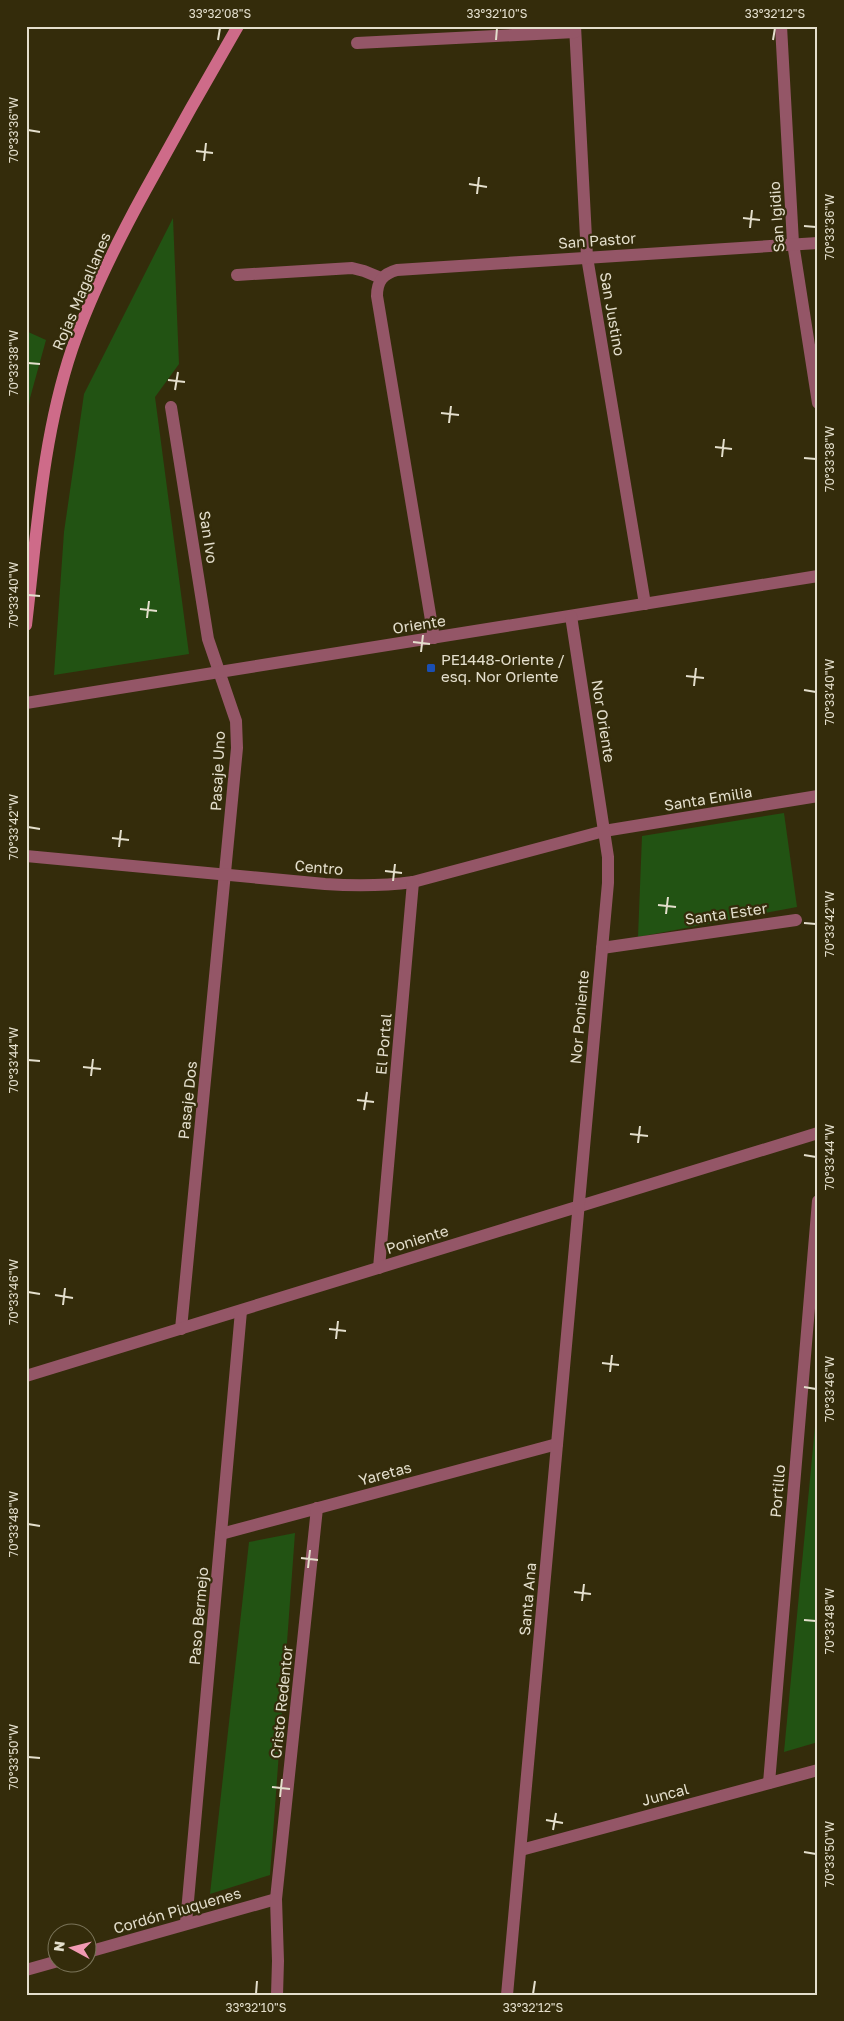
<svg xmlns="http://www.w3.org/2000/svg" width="844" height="2021" font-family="'Golos Text',sans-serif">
  <rect width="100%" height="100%" fill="#342c0b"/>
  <g fill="#225313">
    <polygon points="173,218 179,364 155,397 189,654 54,675 64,532 84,394"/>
    <polygon points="26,331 46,340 30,398 26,430"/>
    <polygon points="784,813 797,907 638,937 642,836"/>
    <polygon points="818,1395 818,1742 784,1752"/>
    <polygon points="295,1533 270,1875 210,1894 249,1542"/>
  </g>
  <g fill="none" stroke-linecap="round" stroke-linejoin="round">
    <g stroke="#945667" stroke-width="12">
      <polyline points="575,26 587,257 645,604"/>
      <polyline points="781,26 793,243 818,403"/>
      <polyline points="357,43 575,32"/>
      <polyline points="237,275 352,268 364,271 381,278"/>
      <polyline points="171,407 208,639 236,721 237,748 181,1329"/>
      <path d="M434 638 377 296C377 281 383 274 397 270L818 243"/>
      <polyline points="26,703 818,576"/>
      <path d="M26 856 325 884C355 886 383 886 413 882L604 831 818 796"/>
      <polyline points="602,948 796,920"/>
      <polyline points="379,1268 413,882"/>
      <polyline points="26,1376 818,1133"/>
      <polyline points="221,1534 557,1444"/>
      <polyline points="769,1783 818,1201"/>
      <polyline points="521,1850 818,1770"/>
      <polyline points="186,1923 241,1311"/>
      <polyline points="88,1952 276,1899"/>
      <polyline points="26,1970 58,1961"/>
      <polyline points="277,1995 278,1961 276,1899 317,1508"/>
      <polyline points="507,1995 608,883 608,857 571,616"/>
    </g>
    <path stroke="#ce6b89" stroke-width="12" d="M26 625C37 533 42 438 72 349 91 294 117 242 145 191 175 136 206 81 238 26"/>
  </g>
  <path fill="none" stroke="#e4dfcd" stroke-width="2" d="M218 40 220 28M496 40 497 28M773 40 775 28M28 130 40 132M196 151 213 153M204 161 206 143M469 184 487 187M477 194 479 177M743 218 760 220M804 226 816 227M750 228 752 210M28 363 40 364M168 380 185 382M175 390 178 372M441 413 459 415M449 423 451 406M715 447 732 449M722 457 724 439M804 458 816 459M28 595 40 596M140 609 157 611M147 618 149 601M413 642 430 644M421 652 423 635M686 676 704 678M694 686 696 668M804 690 816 692M28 827 40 829M112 838 129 840M119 847 121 830M385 871 402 873M393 881 395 864M658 905 676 907M666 914 668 897M804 923 816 924M28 1060 40 1061M83 1067 101 1069M91 1076 93 1059M357 1100 374 1102M364 1110 367 1092M630 1134 648 1136M638 1143 640 1126M804 1155 816 1157M28 1292 40 1294M55 1295 73 1298M63 1305 65 1288M329 1329 346 1331M336 1339 338 1321M602 1363 619 1365M610 1372 612 1355M804 1387 816 1389M28 1524 40 1526M301 1558 318 1560M308 1568 310 1550M574 1592 591 1594M582 1601 584 1584M804 1620 816 1621M28 1757 40 1758M272 1787 290 1789M280 1797 282 1779M546 1820 563 1823M553 1830 556 1813M804 1852 816 1854M256 1994 257 1981M533 1994 535 1981"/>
  <rect fill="#1a4fb4" stroke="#342c0b" stroke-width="2" x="426" y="663" width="10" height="10" rx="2.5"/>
  <g text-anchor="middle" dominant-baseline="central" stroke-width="4.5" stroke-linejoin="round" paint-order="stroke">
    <g font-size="15" fill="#e4dfcd" stroke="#342c0b">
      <text transform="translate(776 217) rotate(-94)">San Igidio</text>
      <text transform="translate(597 240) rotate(-4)">San Pastor</text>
      <text transform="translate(81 291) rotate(-67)">Rojas Magallanes</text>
      <text transform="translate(613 314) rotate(80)">San Justino</text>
      <text transform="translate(209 537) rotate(81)">San Ivo</text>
      <text transform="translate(419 624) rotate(-9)">Oriente</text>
      <text transform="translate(604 721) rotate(81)">Nor Oriente</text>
      <text transform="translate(217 771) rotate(-87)">Pasaje Uno</text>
      <text transform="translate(708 798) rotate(-9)">Santa Emilia</text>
      <text transform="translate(319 867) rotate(5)">Centro</text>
      <text transform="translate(726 913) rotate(-8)">Santa Ester</text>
      <text transform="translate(579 1017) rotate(-85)">Nor Poniente</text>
      <text transform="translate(383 1044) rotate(-85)">El Portal</text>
      <text transform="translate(187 1100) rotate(-84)">Pasaje Dos</text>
      <text transform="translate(417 1239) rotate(-17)">Poniente</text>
      <text transform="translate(385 1473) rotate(-15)">Yaretas</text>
      <text transform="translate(777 1491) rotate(-85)">Portillo</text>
      <text transform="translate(527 1599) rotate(-85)">Santa Ana</text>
      <text transform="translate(198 1616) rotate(-85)">Paso Bermejo</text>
      <text transform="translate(281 1702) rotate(-84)">Cristo Redentor</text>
      <text transform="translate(665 1794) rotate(-15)">Juncal</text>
      <text transform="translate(177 1910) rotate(-16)">Cordón Piuquenes</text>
    </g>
    <g font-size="15" fill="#e4dfcd" stroke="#342c0b" text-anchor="start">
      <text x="441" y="659">PE1448-Oriente /<tspan x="441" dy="17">esq. Nor Oriente</tspan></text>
    </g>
  </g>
  <rect width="844" height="2021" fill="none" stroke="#342c0b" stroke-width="55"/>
  <g transform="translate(72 1948) rotate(277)"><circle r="24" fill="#342c0b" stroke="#7a7459"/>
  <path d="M0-4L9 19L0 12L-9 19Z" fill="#f19ab3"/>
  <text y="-8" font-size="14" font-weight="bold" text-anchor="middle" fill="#e4dfcd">N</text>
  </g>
  <rect x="28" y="28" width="788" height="1966" fill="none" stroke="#e4dfcd" stroke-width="2"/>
  <g font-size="12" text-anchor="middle" fill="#e4dfcd">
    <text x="220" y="18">33°32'08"S</text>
    <text x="497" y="18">33°32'10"S</text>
    <text x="775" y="18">33°32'12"S</text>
    <text transform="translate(14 130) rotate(-90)" y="4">70°33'36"W</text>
    <text transform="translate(830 227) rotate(-90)" y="4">70°33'36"W</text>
    <text transform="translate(14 363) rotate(-90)" y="4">70°33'38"W</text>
    <text transform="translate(830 459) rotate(-90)" y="4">70°33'38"W</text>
    <text transform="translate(14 595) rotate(-90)" y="4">70°33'40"W</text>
    <text transform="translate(830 692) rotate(-90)" y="4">70°33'40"W</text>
    <text transform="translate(14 827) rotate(-90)" y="4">70°33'42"W</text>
    <text transform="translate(830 924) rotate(-90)" y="4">70°33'42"W</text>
    <text transform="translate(14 1060) rotate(-90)" y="4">70°33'44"W</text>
    <text transform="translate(830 1157) rotate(-90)" y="4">70°33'44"W</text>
    <text transform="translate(14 1292) rotate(-90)" y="4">70°33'46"W</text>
    <text transform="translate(830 1389) rotate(-90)" y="4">70°33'46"W</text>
    <text transform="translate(14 1524) rotate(-90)" y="4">70°33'48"W</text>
    <text transform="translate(830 1621) rotate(-90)" y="4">70°33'48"W</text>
    <text transform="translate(14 1757) rotate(-90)" y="4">70°33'50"W</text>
    <text transform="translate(830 1854) rotate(-90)" y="4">70°33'50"W</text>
    <text x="256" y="2012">33°32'10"S</text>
    <text x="533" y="2012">33°32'12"S</text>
  </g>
</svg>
